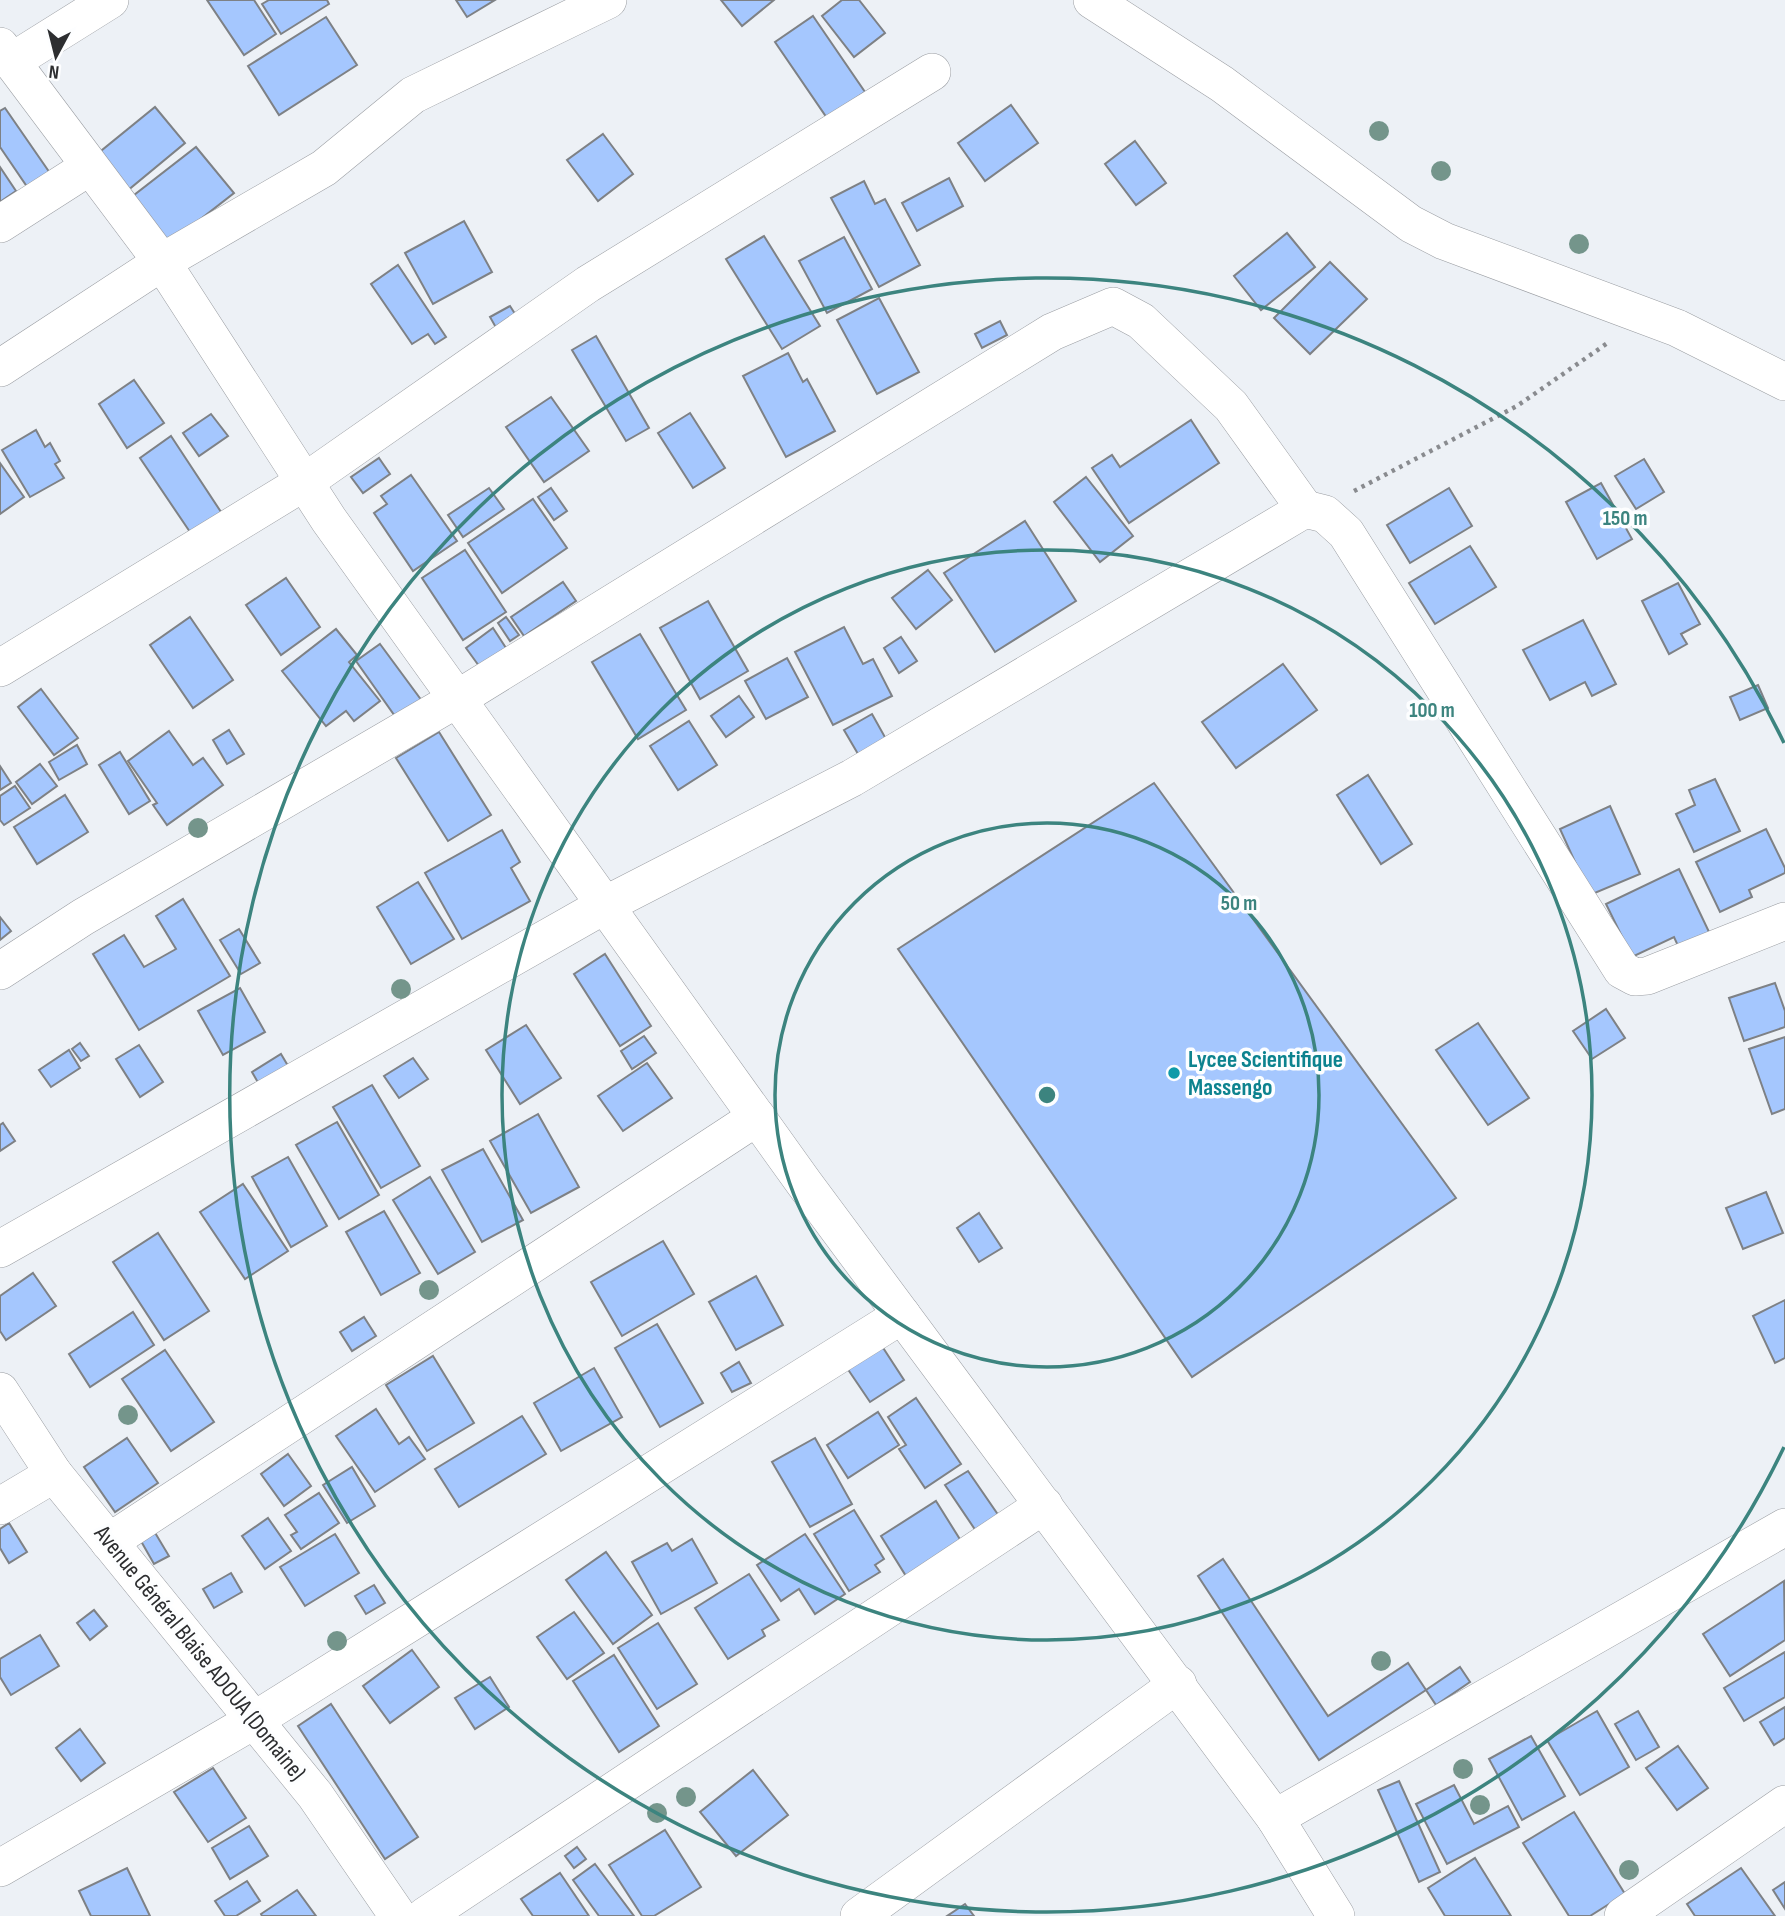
<svg xmlns="http://www.w3.org/2000/svg" width="1785" height="1916" font-family="'Sofia Sans Condensed',sans-serif">
  <rect width="100%" height="100%" fill="#edf1f6"/>
  <g fill="#a5c7fe" stroke="#7e8185" stroke-width="2">
    <polygon points="207,0 254,0 276,34 244,55"/>
    <polygon points="269,0 327,0 329,4 281,34 262,4"/>
    <polygon points="456,0 495,0 467,17"/>
    <polygon points="721,0 774,0 742,26"/>
    <polygon points="842,0 859,0 885,33 854,57 822,16"/>
    <polygon points="813,16 865,92 827,118 775,42"/>
    <polygon points="326,17 357,65 279,115 248,66"/>
    <polygon points="1011,105 1038,143 985,181 958,143"/>
    <polygon points="155,107 185,143 127,191 96,155"/>
    <polygon points="5,108 52,176 30,191 0,147 0,111"/>
    <polygon points="603,134 633,174 598,201 567,160"/>
    <polygon points="1135,141 1166,183 1136,205 1105,164"/>
    <polygon points="196,147 234,193 166,246 129,199"/>
    <polygon points="0,167 16,191 0,202"/>
    <polygon points="949,178 963,206 917,231 902,203"/>
    <polygon points="864,181 875,204 885,199 920,265 879,287 831,198"/>
    <polygon points="464,221 492,272 433,304 405,253"/>
    <polygon points="1287,233 1315,267 1261,310 1234,276"/>
    <polygon points="764,236 820,326 782,349 726,259"/>
    <polygon points="844,237 872,289 827,313 799,261"/>
    <polygon points="1330,262 1367,299 1310,354 1274,318"/>
    <polygon points="398,265 446,337 435,344 428,334 412,344 371,284"/>
    <polygon points="879,298 919,372 877,394 837,320"/>
    <polygon points="510,306 524,328 503,340 490,317"/>
    <polygon points="1000,321 1007,335 982,348 975,334"/>
    <polygon points="596,336 649,428 626,441 572,350"/>
    <polygon points="788,353 803,382 807,379 835,431 786,457 743,376"/>
    <polygon points="134,380 164,423 127,448 99,404"/>
    <polygon points="551,397 589,451 544,482 506,427"/>
    <polygon points="690,413 725,468 693,488 658,433"/>
    <polygon points="211,414 228,436 199,456 183,433"/>
    <polygon points="1191,420 1219,463 1129,523 1092,468 1112,455 1120,467"/>
    <polygon points="36,430 45,447 50,443 60,461 55,464 64,478 30,497 2,450"/>
    <polygon points="171,436 223,515 192,535 140,458"/>
    <polygon points="379,458 390,474 363,493 351,477"/>
    <polygon points="1644,459 1664,492 1636,509 1615,476"/>
    <polygon points="0,463 24,497 0,514"/>
    <polygon points="411,475 457,541 413,571 374,513 387,504 381,496"/>
    <polygon points="1086,477 1133,536 1100,562 1054,502"/>
    <polygon points="1601,483 1632,539 1597,559 1566,502"/>
    <polygon points="489,488 504,509 463,537 448,515"/>
    <polygon points="551,488 567,511 554,520 538,497"/>
    <polygon points="1449,488 1472,526 1410,563 1387,525"/>
    <polygon points="533,499 567,548 502,593 468,543"/>
    <polygon points="1025,521 1076,601 995,652 944,573"/>
    <polygon points="1470,546 1496,587 1435,624 1409,583"/>
    <polygon points="465,550 506,612 463,640 422,578"/>
    <polygon points="928,570 952,600 916,629 892,598"/>
    <polygon points="286,578 320,627 281,655 246,605"/>
    <polygon points="563,582 576,601 524,636 511,617"/>
    <polygon points="1678,583 1700,624 1681,634 1687,644 1669,654 1642,601"/>
    <polygon points="708,601 748,671 700,699 660,628"/>
    <polygon points="190,617 233,680 193,708 150,645"/>
    <polygon points="506,617 519,635 510,641 498,623"/>
    <polygon points="1583,620 1616,684 1592,696 1585,682 1550,700 1523,650"/>
    <polygon points="844,627 863,664 873,659 892,696 833,725 795,652"/>
    <polygon points="493,628 506,648 479,666 466,648"/>
    <polygon points="336,629 357,655 349,662 380,701 354,721 346,711 326,726 282,671"/>
    <polygon points="640,634 686,710 638,739 592,662"/>
    <polygon points="901,637 917,661 899,673 884,648"/>
    <polygon points="380,644 422,701 397,719 356,661"/>
    <polygon points="787,658 808,697 766,719 745,681"/>
    <polygon points="1283,664 1317,710 1236,768 1202,722"/>
    <polygon points="1758,685 1768,708 1740,720 1730,697"/>
    <polygon points="41,689 78,738 54,755 18,707"/>
    <polygon points="739,696 754,717 726,737 711,716"/>
    <polygon points="872,714 886,739 858,754 844,730"/>
    <polygon points="689,721 717,765 678,790 650,746"/>
    <polygon points="229,730 244,754 227,764 213,740"/>
    <polygon points="169,731 193,765 203,758 223,785 167,825 153,805 157,803 128,761"/>
    <polygon points="439,732 491,815 448,841 396,758"/>
    <polygon points="77,745 87,764 59,780 49,762"/>
    <polygon points="120,752 150,801 129,814 99,765"/>
    <polygon points="40,764 57,786 32,804 16,782"/>
    <polygon points="0,766 11,783 0,790"/>
    <polygon points="1368,775 1412,844 1381,864 1337,795"/>
    <polygon points="1715,779 1740,831 1694,852 1676,814 1695,805 1689,790"/>
    <polygon points="1154,783 1456,1198 1192,1377 898,949"/>
    <polygon points="15,786 30,808 4,825 0,820 0,796"/>
    <polygon points="65,795 88,832 37,864 14,827"/>
    <polygon points="1610,806 1640,874 1590,895 1560,829"/>
    <polygon points="1766,829 1785,868 1785,873 1749,890 1752,897 1720,912 1696,862"/>
    <polygon points="502,830 520,862 511,868 530,901 462,939 425,873"/>
    <polygon points="1679,869 1710,934 1679,948 1674,937 1632,957 1606,904"/>
    <polygon points="418,882 454,939 411,964 377,907"/>
    <polygon points="183,899 230,976 139,1030 93,954 124,935 144,967 176,949 156,916"/>
    <polygon points="0,917 11,931 0,940"/>
    <polygon points="239,929 260,963 241,974 220,940"/>
    <polygon points="605,954 651,1026 620,1046 574,974"/>
    <polygon points="1775,983 1785,1011 1785,1027 1744,1041 1729,998"/>
    <polygon points="240,988 265,1032 223,1055 198,1011"/>
    <polygon points="1606,1009 1625,1038 1592,1059 1573,1031"/>
    <polygon points="1478,1023 1529,1098 1488,1125 1436,1050"/>
    <polygon points="526,1025 561,1078 520,1104 486,1050"/>
    <polygon points="644,1036 656,1053 632,1069 621,1051"/>
    <polygon points="1785,1037 1785,1109 1772,1114 1749,1049"/>
    <polygon points="80,1043 89,1056 81,1061 72,1049"/>
    <polygon points="139,1045 163,1082 140,1097 116,1059"/>
    <polygon points="69,1050 80,1068 51,1087 39,1070"/>
    <polygon points="281,1054 294,1076 264,1093 252,1072"/>
    <polygon points="413,1058 428,1079 399,1098 384,1076"/>
    <polygon points="647,1063 672,1098 623,1131 598,1096"/>
    <polygon points="372,1085 420,1166 381,1188 333,1107"/>
    <polygon points="538,1114 579,1187 531,1213 490,1141"/>
    <polygon points="337,1122 379,1195 339,1219 296,1145"/>
    <polygon points="3,1123 15,1141 0,1151 0,1125"/>
    <polygon points="483,1149 523,1220 482,1242 442,1170"/>
    <polygon points="288,1157 327,1226 291,1247 252,1177"/>
    <polygon points="430,1177 475,1252 438,1274 393,1200"/>
    <polygon points="243,1184 288,1251 245,1279 200,1212"/>
    <polygon points="1766,1192 1783,1233 1743,1249 1726,1208"/>
    <polygon points="384,1211 420,1273 381,1295 346,1232"/>
    <polygon points="979,1213 1002,1248 979,1262 957,1228"/>
    <polygon points="158,1233 209,1311 164,1340 113,1262"/>
    <polygon points="663,1241 694,1294 622,1336 591,1282"/>
    <polygon points="33,1273 56,1306 6,1340 0,1331 0,1296"/>
    <polygon points="756,1276 783,1325 736,1350 709,1302"/>
    <polygon points="1785,1300 1785,1358 1775,1363 1753,1316"/>
    <polygon points="133,1312 154,1345 90,1387 69,1354"/>
    <polygon points="364,1317 376,1336 352,1351 340,1332"/>
    <polygon points="657,1324 703,1403 660,1427 615,1348"/>
    <polygon points="878,1340 904,1380 870,1402 843,1362"/>
    <polygon points="165,1350 214,1422 171,1451 122,1379"/>
    <polygon points="433,1356 474,1423 427,1451 386,1385"/>
    <polygon points="739,1362 751,1383 732,1392 721,1373"/>
    <polygon points="594,1368 622,1417 561,1451 534,1403"/>
    <polygon points="916,1398 961,1464 925,1488 899,1449 906,1445 888,1417"/>
    <polygon points="376,1409 399,1444 409,1437 425,1459 375,1492 336,1436"/>
    <polygon points="878,1412 899,1445 848,1478 827,1445"/>
    <polygon points="522,1416 546,1454 459,1507 435,1469"/>
    <polygon points="127,1438 158,1483 115,1512 84,1467"/>
    <polygon points="815,1438 852,1504 810,1527 772,1462"/>
    <polygon points="288,1454 311,1486 284,1506 261,1474"/>
    <polygon points="352,1467 375,1506 347,1523 323,1485"/>
    <polygon points="968,1471 1001,1519 978,1534 945,1485"/>
    <polygon points="319,1493 339,1523 301,1549 291,1535 297,1532 285,1515"/>
    <polygon points="936,1501 961,1541 906,1576 881,1536"/>
    <polygon points="854,1510 884,1559 875,1565 880,1572 849,1591 814,1534"/>
    <polygon points="268,1518 291,1551 265,1569 242,1536"/>
    <polygon points="9,1523 27,1552 9,1563 0,1548 0,1529"/>
    <polygon points="151,1526 169,1556 154,1564 137,1534"/>
    <polygon points="335,1534 359,1573 305,1606 280,1567"/>
    <polygon points="805,1534 845,1594 815,1614 799,1589 781,1601 757,1565"/>
    <polygon points="692,1539 717,1583 661,1614 632,1562 667,1543 672,1551"/>
    <polygon points="606,1552 652,1615 613,1644 566,1580"/>
    <polygon points="1223,1559 1328,1716 1408,1663 1426,1690 1319,1760 1198,1576"/>
    <polygon points="231,1573 242,1592 214,1608 203,1589"/>
    <polygon points="749,1574 779,1620 762,1630 765,1636 728,1659 695,1608"/>
    <polygon points="1784,1581 1785,1640 1730,1676 1703,1634"/>
    <polygon points="374,1585 385,1603 366,1614 355,1596"/>
    <polygon points="94,1610 107,1626 90,1640 77,1623"/>
    <polygon points="574,1612 604,1653 567,1679 537,1637"/>
    <polygon points="658,1623 697,1684 657,1709 618,1648"/>
    <polygon points="40,1635 59,1666 11,1695 0,1677 0,1659"/>
    <polygon points="412,1650 439,1687 390,1723 363,1686"/>
    <polygon points="1785,1652 1785,1697 1744,1721 1724,1688"/>
    <polygon points="614,1655 659,1726 619,1752 573,1681"/>
    <polygon points="1460,1667 1470,1682 1436,1705 1426,1690"/>
    <polygon points="490,1677 509,1707 475,1729 455,1698"/>
    <polygon points="331,1704 418,1837 385,1859 298,1726"/>
    <polygon points="1785,1707 1785,1738 1774,1745 1760,1722"/>
    <polygon points="1597,1711 1629,1767 1580,1795 1547,1740"/>
    <polygon points="1638,1711 1659,1747 1636,1760 1615,1724"/>
    <polygon points="80,1729 105,1763 81,1781 56,1748"/>
    <polygon points="1531,1736 1565,1796 1522,1820 1489,1759"/>
    <polygon points="1678,1746 1708,1788 1677,1810 1646,1768"/>
    <polygon points="213,1768 246,1818 208,1842 174,1792"/>
    <polygon points="753,1770 788,1815 736,1856 700,1812"/>
    <polygon points="1399,1781 1440,1872 1419,1882 1378,1790"/>
    <polygon points="1454,1785 1474,1824 1508,1806 1519,1827 1447,1864 1416,1804"/>
    <polygon points="1574,1812 1625,1894 1590,1916 1569,1916 1523,1843"/>
    <polygon points="249,1826 268,1856 230,1879 212,1848"/>
    <polygon points="665,1830 701,1887 654,1916 642,1916 609,1865"/>
    <polygon points="577,1847 586,1859 574,1868 565,1856"/>
    <polygon points="1475,1858 1511,1916 1445,1916 1428,1888"/>
    <polygon points="595,1864 634,1916 599,1916 573,1880"/>
    <polygon points="127,1868 150,1916 91,1916 79,1891"/>
    <polygon points="1741,1868 1775,1916 1695,1916 1687,1904"/>
    <polygon points="560,1873 589,1916 533,1916 521,1899"/>
    <polygon points="247,1881 260,1901 236,1916 225,1916 215,1901"/>
    <polygon points="1785,1882 1785,1909 1773,1890"/>
    <polygon points="297,1890 316,1916 262,1916 261,1914"/>
    <polygon points="965,1904 974,1916 947,1916"/>
  </g>
  <g fill="none" stroke-linecap="round" stroke-linejoin="round">
    <defs>
      <g id="minor">
        <polyline points="1092,0 1222,84 1411,224 1444,241 1677,328 1785,382"/>
        <polyline points="0,46 162,262 329,520 804,1183 1275,1818 1336,1916"/>
        <polyline points="11,62 110,0"/>
        <polyline points="0,224 89,167"/>
        <polyline points="0,368 162,262 324,168 413,95 608,0"/>
        <polyline points="0,668 306,481 588,284 932,72"/>
        <polyline points="0,971 83,917 457,699 1052,332 1113,306 1141,321 1231,406 1305,509"/>
        <polyline points="0,1249 605,905 852,778 1305,509 1325,514 1346,533 1622,970 1635,977 1647,976 1785,921"/>
        <polyline points="0,1391 54,1474 315,1795 398,1916"/>
        <polyline points="0,1506 54,1474"/>
        <polyline points="109,1542 757,1117"/>
        <polyline points="1275,1818 1785,1527"/>
        <polyline points="0,1868 253,1721 902,1315"/>
        <polyline points="425,1916 1044,1505"/>
        <polyline points="859,1916 1178,1684"/>
        <polyline points="1623,1916 1785,1804"/>
      </g>
    </defs>
    <use href="#minor" stroke="#9b9ea3" stroke-width="38"/>
    <polyline stroke="#898b8f" stroke-width="4.5" stroke-dasharray="3.5 5" stroke-linecap="butt" points="1354,491 1517,406 1609,342"/>
    <use href="#minor" stroke="#fff" stroke-width="37"/>
  </g>
  <g fill="#74958b">
    <circle cx="1379" cy="131" r="10"/>
    <circle cx="1441" cy="171" r="10"/>
    <circle cx="1579" cy="244" r="10"/>
    <circle cx="198" cy="828" r="10"/>
    <circle cx="401" cy="989" r="10"/>
    <circle cx="429" cy="1290" r="10"/>
    <circle cx="128" cy="1415" r="10"/>
    <circle cx="337" cy="1641" r="10"/>
    <circle cx="1381" cy="1661" r="10"/>
    <circle cx="1463" cy="1769" r="10"/>
    <circle cx="686" cy="1797" r="10"/>
    <circle cx="1480" cy="1805" r="10"/>
    <circle cx="657" cy="1813" r="10"/>
    <circle cx="1629" cy="1870" r="10"/>
  </g>
  <g fill="none" stroke="#3c847f" stroke-width="3.5">
    <circle cx="1047" cy="1095" r="272"/>
    <circle cx="1047" cy="1095" r="545"/>
    <path d="M1784 1447A817 817 0 1 1 1784 743"/>
  </g>
  <circle fill="#0f9aa8" stroke="#fdfeff" stroke-width="2.5" cx="1174" cy="1073" r="7"/>
  <g text-anchor="middle" dominant-baseline="central" stroke-width="7" stroke-linejoin="round" paint-order="stroke">
    <g font-size="24" font-weight="bold" fill="#0d838f" stroke="#fdfeff" text-anchor="start">
      <text x="1188" y="1059">Lycee Scientifique<tspan x="1188" dy="28">Massengo</tspan></text>
    </g>
    <g font-size="24" fill="#2d2e30" stroke="#fdfeff">
      <text transform="translate(200 1653) rotate(51)">Avenue Général Blaise ADOUA (Domaine)</text>
    </g>
  </g>
  <circle cx="1047" cy="1095" r="10" fill="#3c847f" stroke="#fdfeff" stroke-width="3.5"/>
  <g font-size="21" text-anchor="middle" font-weight="bold" fill="#3c847f" stroke="#fdfeff" stroke-width="7" stroke-linejoin="round" paint-order="stroke">
    <text x="1625" y="525">150 m</text>
    <text x="1432" y="717">100 m</text>
    <text x="1239" y="910">50 m</text>
  </g>
  <g transform="translate(56 56) rotate(187)" stroke="#fdfeff" stroke-width="5" paint-order="stroke">
  <path d="M0-5L12 26L0 18L-12 26Z" fill="#2d2e30"/>
  <text y="-10" font-size="19" font-weight="bold" text-anchor="middle" fill="#2d2e30">N</text>
  </g>
</svg>
